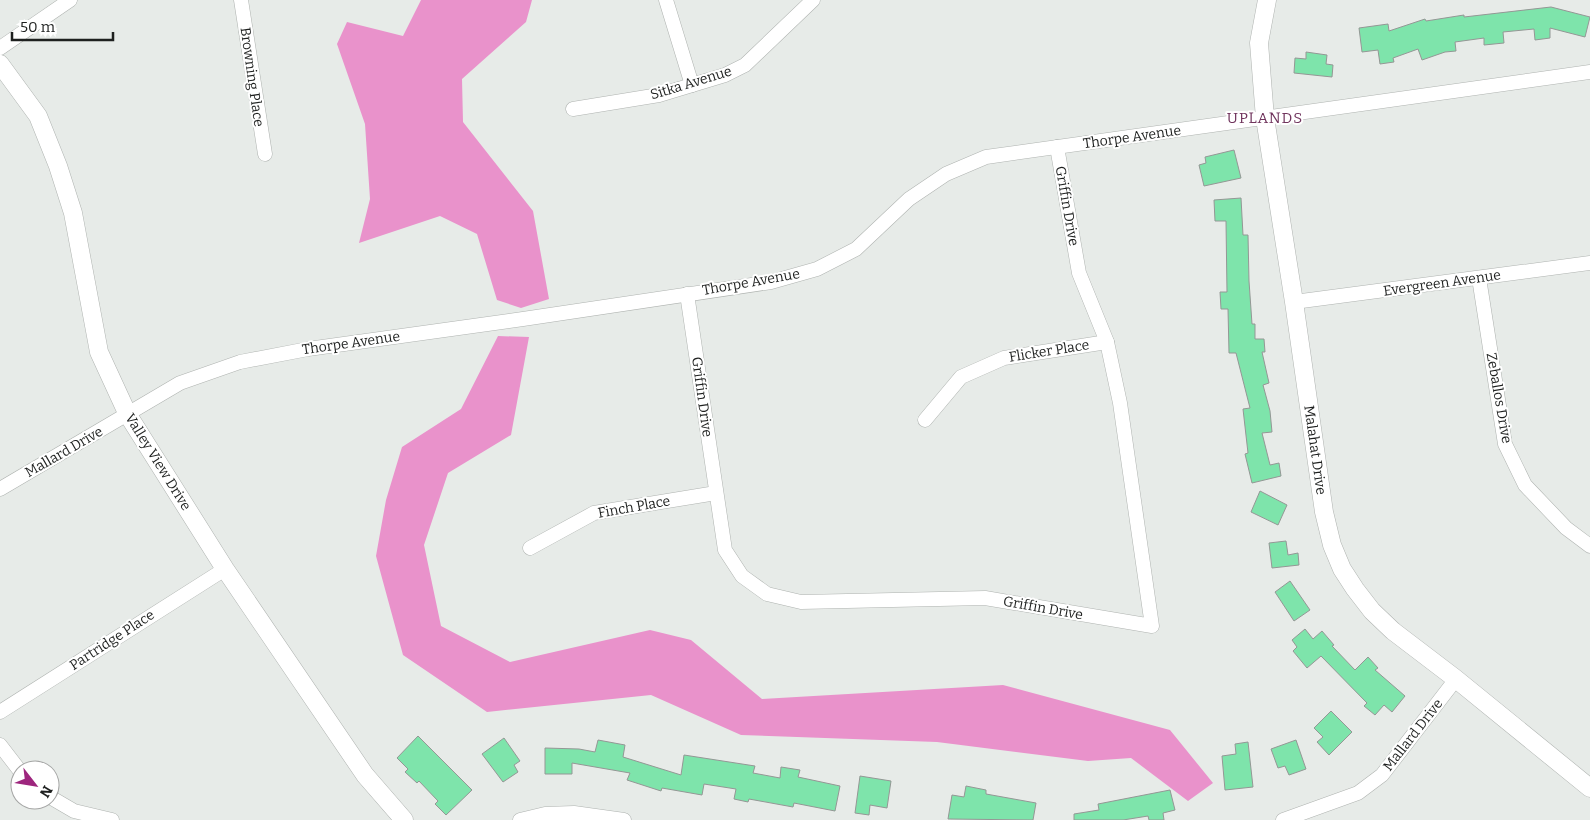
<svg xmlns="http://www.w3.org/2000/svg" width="1590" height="820" font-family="Bitter,serif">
  <rect width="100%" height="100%" fill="#e7ebe8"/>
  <g fill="#e992cb">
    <polygon points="421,0 532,0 526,22 462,79 463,122 533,211 549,299 521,308 497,300 477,234 440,216 359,243 370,199 365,124 337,44 347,22 403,36"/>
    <polygon points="498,336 529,337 511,435 448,473 424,545 441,626 510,662 650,630 691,640 762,699 1003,685 1170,730 1213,783 1188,801 1131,758 1088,761 937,742 741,735 651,695 487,712 403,655 376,556 386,500 402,447 461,409"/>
  </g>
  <g fill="#7ee4ab" stroke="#949795">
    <polygon points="1551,7 1590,17 1585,37 1550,28 1550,38 1535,40 1534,29 1503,32 1504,43 1484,45 1484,38 1455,42 1456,51 1445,52 1422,60 1418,49 1393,58 1394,62 1380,64 1378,50 1362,52 1359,28 1388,24 1389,31 1425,19 1426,21 1464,15 1464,17"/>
    <polygon points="1306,52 1327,55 1326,64 1333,65 1332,77 1294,73 1295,58 1306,59"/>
    <polygon points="1234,150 1241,178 1204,186 1199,165 1206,163 1205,157"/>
    <polygon points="1241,198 1243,235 1248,235 1249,281 1252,324 1255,324 1255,339 1264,339 1265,352 1262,352 1269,383 1263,385 1270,411 1272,432 1262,433 1270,465 1279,463 1281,476 1252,483 1245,454 1248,453 1243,409 1250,408 1236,353 1229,353 1228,309 1221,309 1220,292 1227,292 1226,221 1215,221 1214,200"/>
    <polygon points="1260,491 1287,505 1278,525 1251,512"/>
    <polygon points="1286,541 1288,555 1298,553 1299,565 1272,568 1269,543"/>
    <polygon points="1290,581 1310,610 1294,621 1275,592"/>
    <polygon points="1305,629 1313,639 1322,631 1334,645 1332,646 1355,670 1368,657 1378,668 1375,670 1405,696 1392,712 1384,705 1375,715 1364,706 1367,703 1321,656 1307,668 1293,651 1297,647 1292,640"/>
    <polygon points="1331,711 1352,732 1329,755 1317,742 1323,737 1314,728"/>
    <polygon points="418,736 472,790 446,815 435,804 438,801 419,781 417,783 405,772 408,769 397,758"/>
    <polygon points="504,738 520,761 514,765 518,772 503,782 482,754"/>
    <polygon points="598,740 625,745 623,757 681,775 684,755 755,766 753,773 780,778 781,767 800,770 798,777 840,786 835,811 794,803 793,807 749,799 748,802 734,799 736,789 704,784 702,795 662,788 661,791 627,780 630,773 572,763 572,774 545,774 545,748 579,749 595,752"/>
    <polygon points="1296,740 1306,769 1289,775 1285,766 1278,768 1271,749"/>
    <polygon points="1248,742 1253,787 1225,790 1222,756 1236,754 1235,744"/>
    <polygon points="860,776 891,781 887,808 870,805 869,815 855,813"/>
    <polygon points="966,786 986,790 986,794 1036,803 1033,820 948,819 952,795 964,797"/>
    <polygon points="1170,790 1175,810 1163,813 1164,820 1149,820 1148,816 1123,820 1074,820 1074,814 1099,810 1098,804"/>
  </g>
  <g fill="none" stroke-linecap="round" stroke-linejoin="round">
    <defs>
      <g id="minor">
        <polyline points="241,0 265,154"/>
        <polyline points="666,0 692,85"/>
        <polyline points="0,48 70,0"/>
        <polyline points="573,109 659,95 725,75 745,65 813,0"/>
        <polyline points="1479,278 1505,444 1525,485 1566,528 1590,546"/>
        <polyline points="687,294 725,550 742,576 767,594 801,602 985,598 1152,626 1120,403 1107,342 1079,273 1057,147"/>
        <polyline points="1294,302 1590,263"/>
        <polyline points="925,420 961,377 1004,358 1107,342"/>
        <polyline points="0,489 180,383 240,362 308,349 523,319 771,282 817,269 856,249 909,199 946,174 986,157 1590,72"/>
        <polyline points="530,548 594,513 716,493"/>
        <polyline points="0,712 225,569"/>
        <polyline points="0,745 20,771"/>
        <polyline points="50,797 74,811 112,820"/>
        <polyline points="520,820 545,814 574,813 624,820"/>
        <polyline points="1283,820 1358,793 1382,775 1456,679"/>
      </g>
      <g id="tertiary">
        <polyline points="1267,0 1259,43 1265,118 1294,302 1324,512 1332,545 1342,569 1355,589 1372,611 1393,631 1456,679 1590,788"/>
        <polyline points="0,64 38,116 58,166 73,213 99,352 128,415 225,569 365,775 404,820"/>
      </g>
    </defs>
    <use href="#minor" stroke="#afb3b0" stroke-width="15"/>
    <use href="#tertiary" stroke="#afb3b0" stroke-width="19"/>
    <use href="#minor" stroke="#fff" stroke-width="14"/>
    <use href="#tertiary" stroke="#fff" stroke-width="18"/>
  </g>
  <g text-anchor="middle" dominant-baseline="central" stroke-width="4" stroke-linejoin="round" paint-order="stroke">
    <g font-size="14" fill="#1e201f" stroke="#fff">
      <text transform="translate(252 77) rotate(82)">Browning Place</text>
      <text transform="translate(691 83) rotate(-17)">Sitka Avenue</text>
      <text transform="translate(1132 137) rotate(-8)">Thorpe Avenue</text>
      <text transform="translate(1067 206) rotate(80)">Griffin Drive</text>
      <text transform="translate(751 282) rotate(-10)">Thorpe Avenue</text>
      <text transform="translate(1442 283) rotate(-8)">Evergreen Avenue</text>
      <text transform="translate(351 343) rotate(-8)">Thorpe Avenue</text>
      <text transform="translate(1049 351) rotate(-9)">Flicker Place</text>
      <text transform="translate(702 397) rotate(82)">Griffin Drive</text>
      <text transform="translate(1499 398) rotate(80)">Zeballos Drive</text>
      <text transform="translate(1315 450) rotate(82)">Malahat Drive</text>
      <text transform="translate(64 452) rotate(-30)">Mallard Drive</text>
      <text transform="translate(158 462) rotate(58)">Valley View Drive</text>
      <text transform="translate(634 507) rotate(-10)">Finch Place</text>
      <text transform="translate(1043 608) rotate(10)">Griffin Drive</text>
      <text transform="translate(112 640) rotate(-33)">Partridge Place</text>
      <text transform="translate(1413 735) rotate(-52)">Mallard Drive</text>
    </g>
    <g font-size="15" letter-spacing="1" fill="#70345d" stroke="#fff">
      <text x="1265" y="118">UPLANDS</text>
    </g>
  </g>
  <g transform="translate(35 785) rotate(121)"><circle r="24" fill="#ffffff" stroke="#a5a6a5"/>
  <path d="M0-4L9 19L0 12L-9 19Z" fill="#9d257d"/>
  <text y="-8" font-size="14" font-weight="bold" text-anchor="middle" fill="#1e201f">N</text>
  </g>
  <path d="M12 32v8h101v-8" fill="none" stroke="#1e201f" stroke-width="2.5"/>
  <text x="20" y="32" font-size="15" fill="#1e201f" stroke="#ffffff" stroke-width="4" paint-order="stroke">50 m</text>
</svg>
